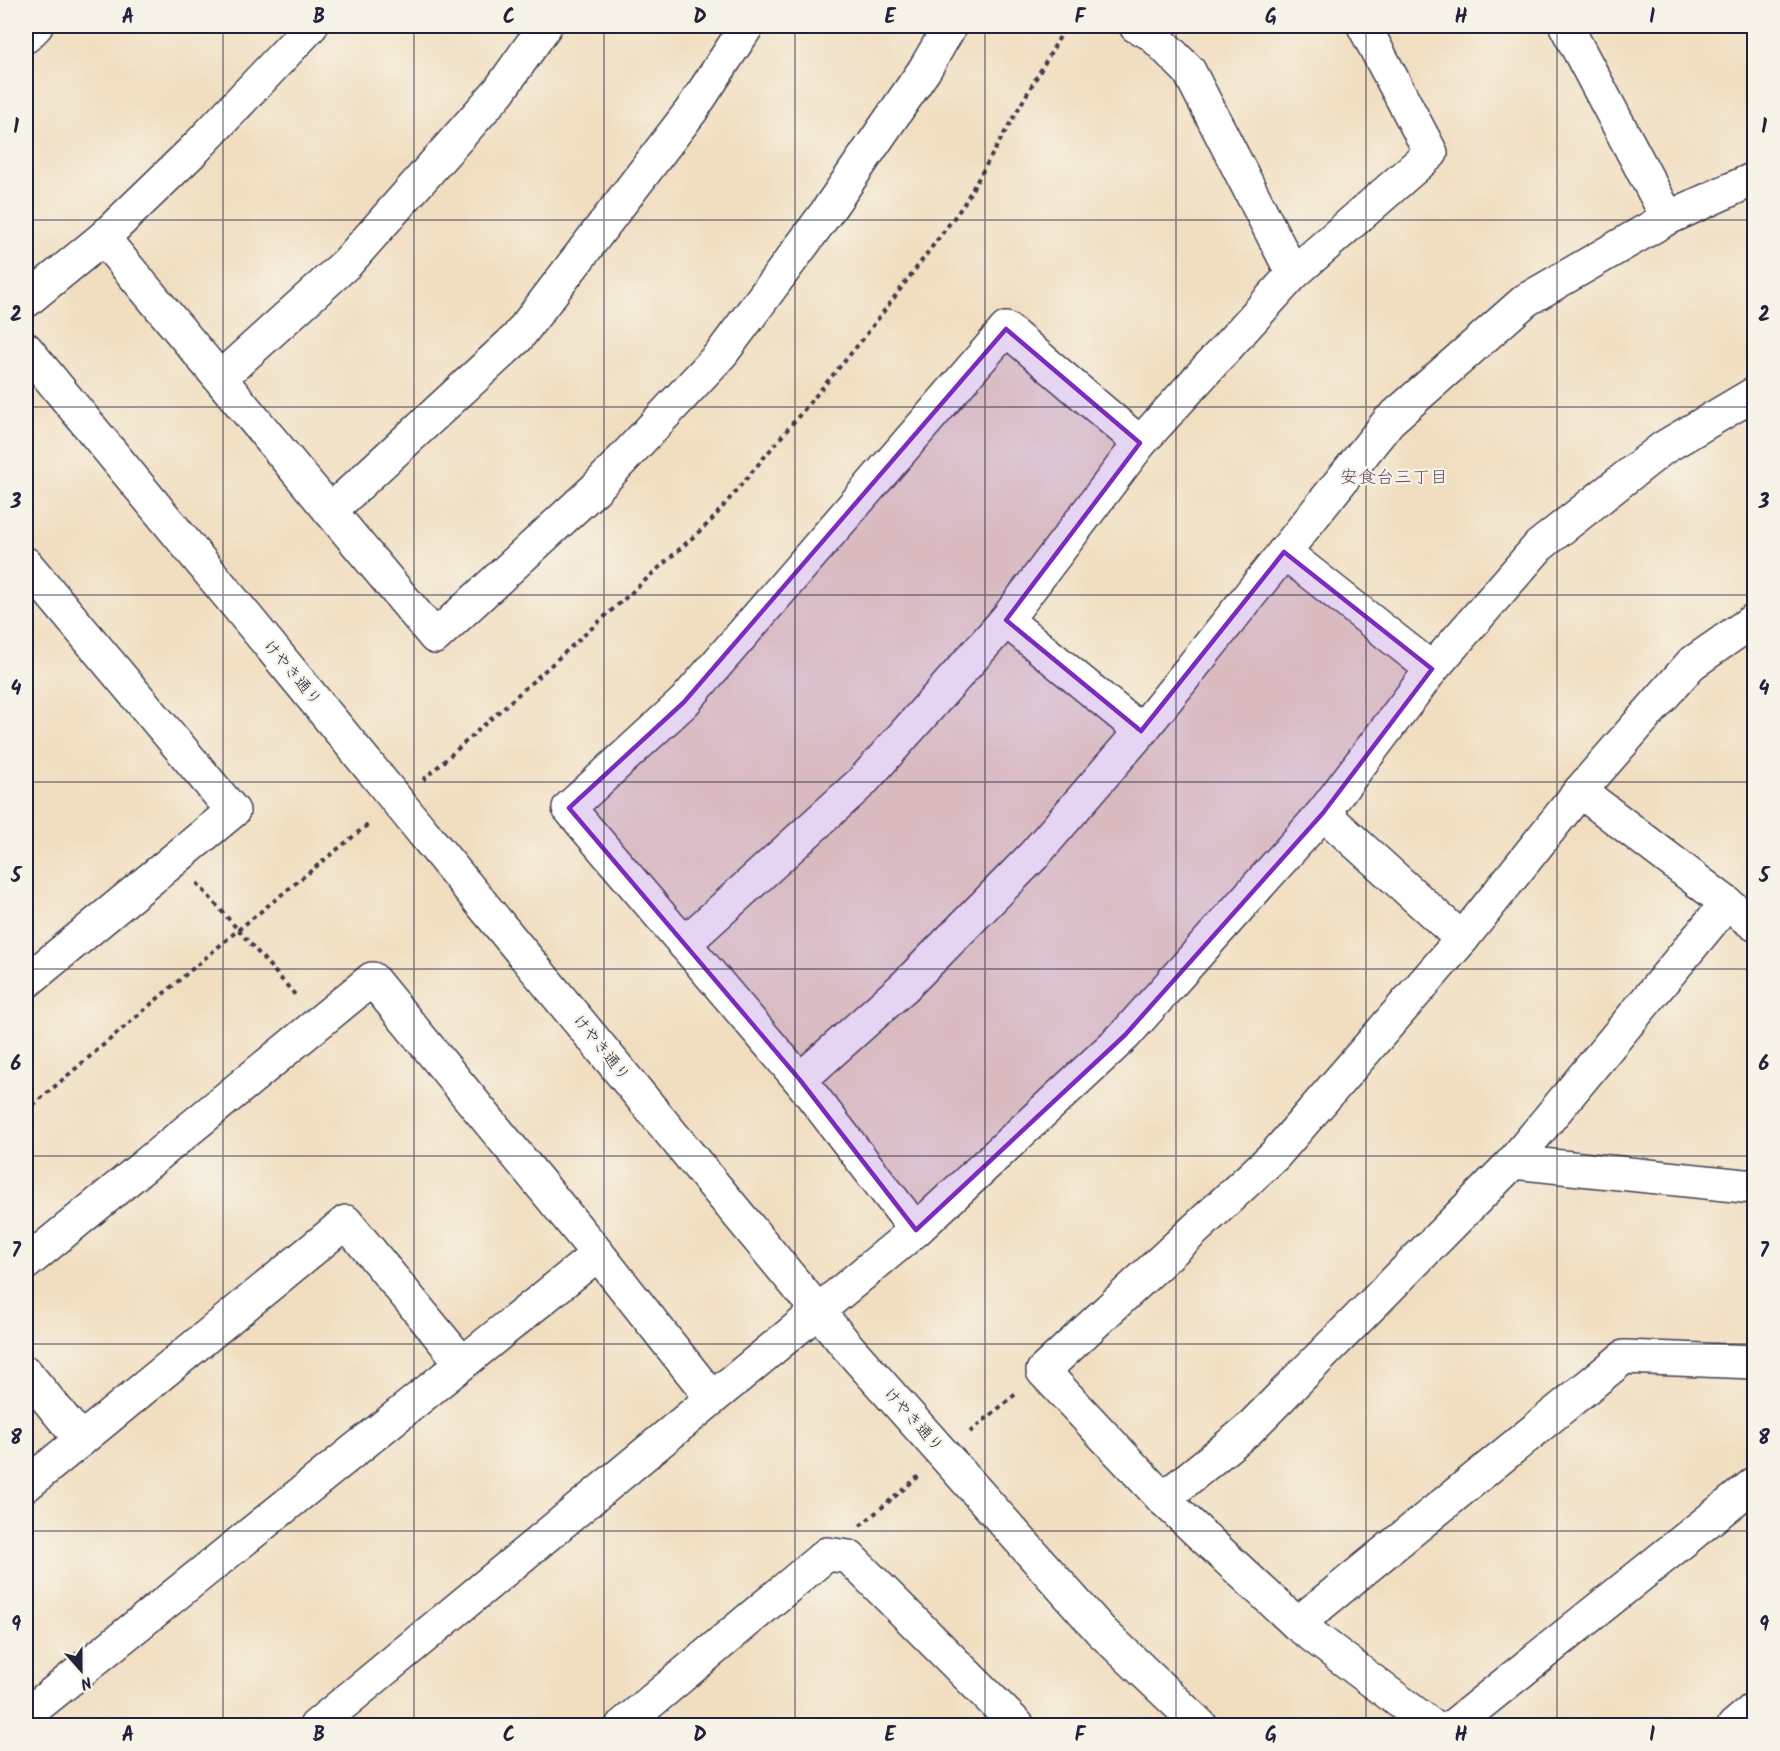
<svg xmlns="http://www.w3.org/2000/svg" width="1780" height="1751" font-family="Kalam,'Klee One',sans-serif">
  <rect width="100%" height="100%" fill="#f7f3e8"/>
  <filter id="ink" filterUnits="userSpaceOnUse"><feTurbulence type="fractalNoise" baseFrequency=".0167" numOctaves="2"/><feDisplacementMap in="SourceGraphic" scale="12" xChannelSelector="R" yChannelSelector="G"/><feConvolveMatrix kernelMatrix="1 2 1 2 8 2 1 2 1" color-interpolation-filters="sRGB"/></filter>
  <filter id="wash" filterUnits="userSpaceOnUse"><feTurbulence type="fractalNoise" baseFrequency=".008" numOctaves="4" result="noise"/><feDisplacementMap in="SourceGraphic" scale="24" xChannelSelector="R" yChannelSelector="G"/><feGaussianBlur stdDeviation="1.35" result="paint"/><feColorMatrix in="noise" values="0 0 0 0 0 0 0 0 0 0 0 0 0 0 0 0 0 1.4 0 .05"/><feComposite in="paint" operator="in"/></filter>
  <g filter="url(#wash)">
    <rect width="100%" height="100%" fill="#f1dec0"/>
  </g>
  <g filter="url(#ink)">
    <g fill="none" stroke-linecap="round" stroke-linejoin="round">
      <defs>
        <g id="minor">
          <polyline points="1136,26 1152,34 1189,71 1293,274"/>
          <polyline points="1566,26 1668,218"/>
          <polyline points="26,36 36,26"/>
          <polyline points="103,238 435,637 595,489 722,353 826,213 925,69 950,26"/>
          <polyline points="26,301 103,238 195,149 311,26"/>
          <polyline points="220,378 347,263 499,91 545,26"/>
          <polyline points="330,511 517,338 691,111 747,26"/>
          <polyline points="1284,552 1432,669"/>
          <polyline points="26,564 233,811 26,982"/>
          <polyline points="1006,620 1141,731"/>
          <polyline points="1580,791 1754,924"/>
          <polyline points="1323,813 1462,939"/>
          <polyline points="684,944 862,782 1006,620 1140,443 1293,274 1431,153 1364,26"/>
          <polyline points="800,1080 905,986 1033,856 1141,731 1389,421 1526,300 1668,218 1754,179"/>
          <polyline points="1513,1162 1754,1187"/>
          <polyline points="916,1230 800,1080 569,808 684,702 1006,329 1140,443"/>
          <polyline points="26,1263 372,979 598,1254 712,1398"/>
          <polyline points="26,1373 81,1440"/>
          <polyline points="26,1485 346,1222 462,1363"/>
          <polyline points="1163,1499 1248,1430 1513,1162 1727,903"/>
          <polyline points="1297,1624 1624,1357 1754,1362"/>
          <polyline points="26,1715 598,1254"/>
          <polyline points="622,1726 827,1554 849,1557 1018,1726"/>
          <polyline points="1432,1726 1297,1624 1163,1499 1043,1371 1275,1155 1462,939 1580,791 1691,664 1754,620"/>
          <polyline points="1453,1726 1754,1484"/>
          <polyline points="1734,1726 1754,1709"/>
        </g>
        <g id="tertiary">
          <polyline points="26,349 368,765"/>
          <polyline points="425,835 846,1345 1101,1631 1201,1726"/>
          <polyline points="316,1726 916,1230 1125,1035 1323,813 1432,669 1539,546 1663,448 1754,394"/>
        </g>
      </defs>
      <use href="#minor" stroke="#413e4f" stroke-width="36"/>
      <use href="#tertiary" stroke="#413e4f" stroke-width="36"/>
      <g stroke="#413e4f" stroke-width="4" stroke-dasharray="4.5 4.5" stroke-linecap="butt">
        <polyline points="423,780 711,521 863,339 962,207 1066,26"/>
        <polyline points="197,883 297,997"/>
        <polyline points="26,1111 238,930 371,822"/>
        <polyline points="970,1432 1017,1393"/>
        <polyline points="860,1526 919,1476"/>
      </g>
      <use href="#minor" stroke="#fff" stroke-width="33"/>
      <use href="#tertiary" stroke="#fff" stroke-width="33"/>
      <defs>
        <polyline id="tertiary-bridge" points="368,765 425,835"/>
      </defs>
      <use href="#tertiary-bridge" stroke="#413e4f" stroke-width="36" stroke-linecap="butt"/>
      <use href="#tertiary-bridge" stroke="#fff" stroke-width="33"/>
    </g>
  </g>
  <path fill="#7b2cbf" fill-opacity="0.2" stroke="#7b2cbf" stroke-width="4.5" stroke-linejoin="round" d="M1006 329 1140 443 1006 620 1141 731 1284 552 1432 669 1323 813 1125 1035 916 1230 800 1080 569 808 684 702Z"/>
  <path fill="none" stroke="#22223b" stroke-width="1.5" stroke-opacity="0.55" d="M223 26V1726M414 26V1726M604 26V1726M795 26V1726M985 26V1726M1176 26V1726M1366 26V1726M1557 26V1726M26 220H1754M26 407H1754M26 595H1754M26 782H1754M26 969H1754M26 1156H1754M26 1344H1754M26 1531H1754"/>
  <g text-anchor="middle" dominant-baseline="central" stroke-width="4.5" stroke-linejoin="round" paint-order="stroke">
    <g font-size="16" fill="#22223b" stroke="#f7f3e8">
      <text transform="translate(292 673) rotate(50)">けやき通り</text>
      <text transform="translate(601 1048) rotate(51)">けやき通り</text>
      <text transform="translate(913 1420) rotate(48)">けやき通り</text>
    </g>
    <g font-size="18" fill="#634e6c" stroke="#f7f3e8">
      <text x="1394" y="478">安食台三丁目</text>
    </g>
  </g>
  <rect width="1780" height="1751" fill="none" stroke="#f7f3e8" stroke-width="66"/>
  <g transform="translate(81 1670) rotate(159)" stroke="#f7f3e8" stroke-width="4.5" paint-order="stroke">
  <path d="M0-4.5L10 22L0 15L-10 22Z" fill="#22223b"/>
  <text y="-9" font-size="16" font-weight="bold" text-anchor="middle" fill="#22223b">N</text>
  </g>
  <rect x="33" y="33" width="1714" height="1685" fill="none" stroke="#22223b" stroke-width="2"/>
  <g font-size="20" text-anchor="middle" font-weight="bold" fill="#22223b">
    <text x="128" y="23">A</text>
    <text x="319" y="23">B</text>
    <text x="509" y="23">C</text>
    <text x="700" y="23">D</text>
    <text x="890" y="23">E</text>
    <text x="1080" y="23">F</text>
    <text x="1271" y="23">G</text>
    <text x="1461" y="23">H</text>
    <text x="1652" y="23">I</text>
    <text x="16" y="133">1</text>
    <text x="1764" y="133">1</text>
    <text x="16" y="321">2</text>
    <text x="1764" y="321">2</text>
    <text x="16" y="508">3</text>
    <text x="1764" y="508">3</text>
    <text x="16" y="695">4</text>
    <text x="1764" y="695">4</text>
    <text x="16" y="882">5</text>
    <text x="1764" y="882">5</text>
    <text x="16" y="1070">6</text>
    <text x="1764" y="1070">6</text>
    <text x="16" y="1257">7</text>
    <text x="1764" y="1257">7</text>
    <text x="16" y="1444">8</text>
    <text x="1764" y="1444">8</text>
    <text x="16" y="1631">9</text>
    <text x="1764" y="1631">9</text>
    <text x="128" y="1741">A</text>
    <text x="319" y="1741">B</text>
    <text x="509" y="1741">C</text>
    <text x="700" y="1741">D</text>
    <text x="890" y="1741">E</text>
    <text x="1080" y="1741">F</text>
    <text x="1271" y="1741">G</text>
    <text x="1461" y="1741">H</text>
    <text x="1652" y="1741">I</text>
  </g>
</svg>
